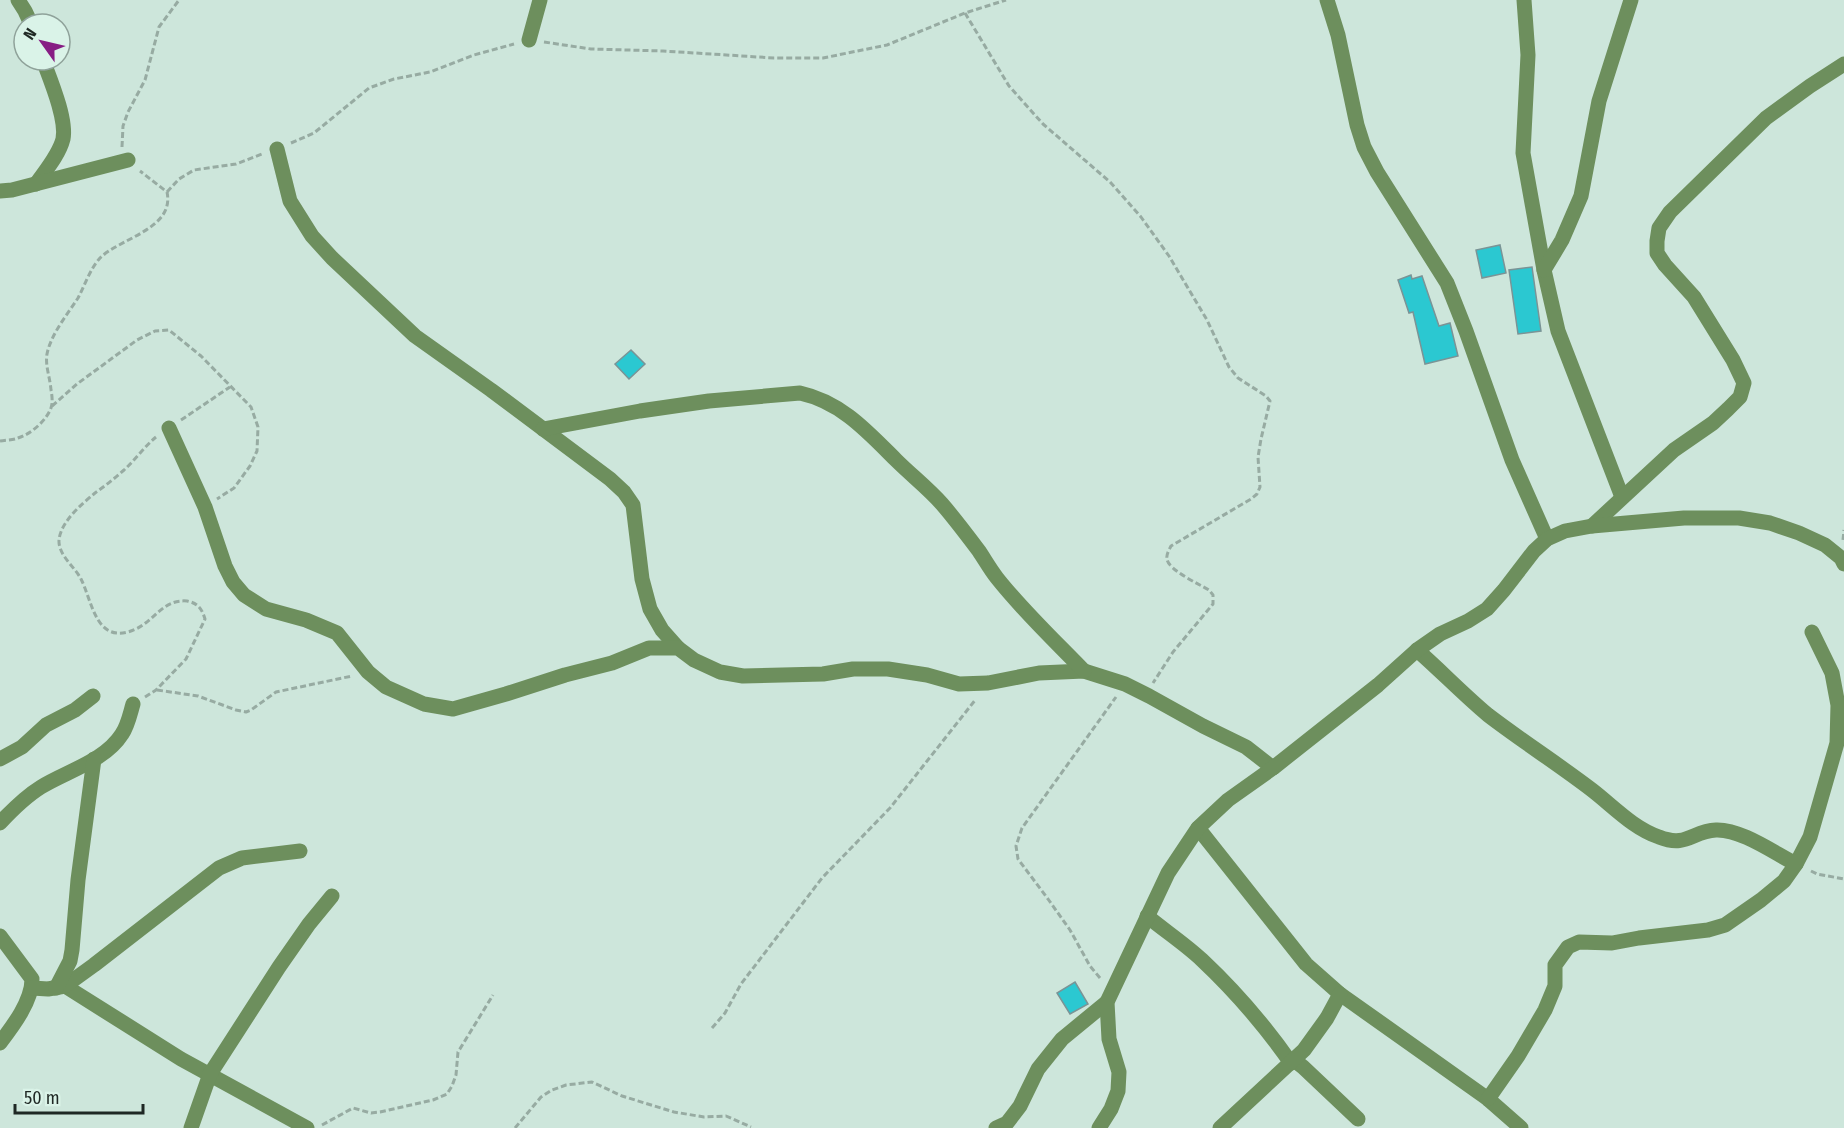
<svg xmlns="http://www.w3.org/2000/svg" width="1844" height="1128" font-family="'Fira Sans Condensed',sans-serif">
  <rect width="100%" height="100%" fill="#cde6db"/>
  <g fill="#2bc8d1" stroke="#7a9496" stroke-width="1.5">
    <polygon points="1500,245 1506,273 1482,278 1476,250"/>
    <polygon points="1532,267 1541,331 1518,334 1509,270"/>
    <polygon points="1411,275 1412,279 1422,276 1439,326 1450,323 1458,356 1425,364 1413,312 1409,313 1398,280"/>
    <polygon points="631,350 645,364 629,379 615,364"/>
    <polygon points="1075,982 1088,1004 1070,1014 1057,993"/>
  </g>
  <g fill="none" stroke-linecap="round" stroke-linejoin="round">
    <g stroke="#97aba2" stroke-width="3" stroke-dasharray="6 3" stroke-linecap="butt">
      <path d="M965 13 1009 86 1043 124 1110 182 1141 217 1169 256 1207 320 1229 367 1238 378 1266 396 1270 401 1261 439 1258 457 1260 487 1257 494 1251 499 1171 546C1169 550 1166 555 1167 559 1168 570 1199 584 1209 590L1213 595V604L1173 652 1153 683"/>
      <polyline points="544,42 591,49 663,51 774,58 823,58 887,45 965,13 1006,0"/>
      <polyline points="291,143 314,133 369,88 394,79 430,72 474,55 514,44"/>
      <polyline points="122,147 123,126 128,112 145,80 159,27 179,0"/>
      <polyline points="167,192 179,179 194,170 236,164 262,154"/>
      <polyline points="52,406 77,384 137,340 155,331 169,330 201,356 251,407 258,427 257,451 250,466 234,488 217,499"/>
      <polyline points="181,420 230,387"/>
      <path d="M0 441C6 440 13 440 18 438 31 434 46 421 51 408 53 403 52 395 51 390 50 377 45 366 47 354 51 334 67 315 78 298 85 285 90 269 100 258 120 238 175 229 167 192L140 171"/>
      <polyline points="1843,540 1844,530"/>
      <polyline points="157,690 198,696 236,710 246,712 251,710 276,692 352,676"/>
      <path d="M145 697 156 690 186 659 205 619C202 609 198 603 187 601 163 599 155 620 136 629 96 647 93 603 81 579 75 567 58 555 59 540 61 521 82 504 95 493 105 486 115 478 124 470 135 460 144 447 156 437"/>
      <polyline points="1811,871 1817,874 1844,879"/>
      <polyline points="1100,978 1090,966 1070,930 1048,899 1018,859 1016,846 1022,828 1116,697"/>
      <polyline points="712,1028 725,1013 741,984 822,878 890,808 976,699"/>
      <polyline points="322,1125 353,1108 371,1113 380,1112 433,1100 447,1094 452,1086 456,1075 458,1052 493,995"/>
      <polyline points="515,1128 541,1097 552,1090 566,1085 592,1082 622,1096 674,1112 704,1117 726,1116 751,1127"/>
    </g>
    <g stroke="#6d8f5d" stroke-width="15">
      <polyline points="18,0 25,11 31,24"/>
      <polyline points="1327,0 1338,35 1357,125 1364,147 1377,172 1447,283 1466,331 1512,460 1547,539"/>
      <polyline points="1524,0 1528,55 1523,153 1544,270 1558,331 1622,497"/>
      <polyline points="529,40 540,0"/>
      <polyline points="277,149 290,201 312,236 332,258 415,336 491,390 610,479 624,492 633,505 642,579 650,609 662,630 678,648"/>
      <path d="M36 184C45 171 59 155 63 139 67 119 50 79 43 60"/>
      <polyline points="0,191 12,190 128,160"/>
      <polyline points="1544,270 1562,240 1581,196 1599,101 1631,0"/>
      <polyline points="169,428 205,507 225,566 233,582 244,595 266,609 306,620 337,633 368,672 386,687 424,704 453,709 506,694 565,675 612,663 649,648 678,648 694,660 720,672 743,676 823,674 853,669 888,669 927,675 959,684 988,683 1039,673 1084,671 1125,684 1149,696 1203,726 1246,747 1273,768"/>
      <path d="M543 429 640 411 709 401 800 393C841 402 867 431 896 460 911 475 928 488 942 504 955 519 967 535 979 551 985 560 990 569 997 578 1023 611 1055 641 1084 671"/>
      <polyline points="1592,526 1674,450 1713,423 1728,409 1740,397 1744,383 1733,360 1694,297 1665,265 1657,253 1657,241 1659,228 1670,212 1766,118 1810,86 1844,64"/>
      <path d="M1417 650C1441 671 1464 695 1488 715 1522 741 1558 764 1592 790 1614 807 1633 828 1659 837 1687 848 1692 831 1716 830 1741 829 1774 853 1796 864"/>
      <polyline points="0,759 22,747 46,725 75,710 93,696"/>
      <path d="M0 823C13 809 25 797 41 787 67 771 105 761 122 734 128 725 130 714 133 704"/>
      <polyline points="1198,828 1306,964 1340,994 1488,1099 1521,1128"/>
      <path d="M1147 916C1165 931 1185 944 1202 960 1235 991 1265 1026 1291 1063"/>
      <path d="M0 936 32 979C32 1001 13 1026 0 1043"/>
      <polyline points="65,986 181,1059 307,1128"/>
      <polyline points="32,988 48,989 65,986 94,965 219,868 242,858 300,851"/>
      <polyline points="56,988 70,961 72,950 78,880 94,759"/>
      <polyline points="1294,1060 1303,1067 1358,1119"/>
      <polyline points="1488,1099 1518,1056 1545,1010 1555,986 1555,965 1568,947 1579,942 1612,943 1639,938 1708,930 1725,925 1761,900 1784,881 1796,864 1810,837 1837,743 1838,705 1832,673 1812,632"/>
      <polyline points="191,1128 210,1074 279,967 309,924 332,896"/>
      <polyline points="996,1128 1007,1123 1020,1106 1038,1069 1062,1039 1107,1002"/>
      <polyline points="1099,1128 1111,1109 1118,1091 1119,1072 1109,1039 1107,1002 1168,873 1198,828 1228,800 1273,768 1378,685 1417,650 1440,634 1468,621 1487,609 1504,590 1534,551 1547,539 1565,531 1592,526 1684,518 1739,518 1770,523 1799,533 1825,545 1841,558 1844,564"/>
      <polyline points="1220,1128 1304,1050 1327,1018 1340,994"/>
    </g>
  </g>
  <g transform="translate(42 42) rotate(304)"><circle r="28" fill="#daf3e8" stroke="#8fa29a" stroke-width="1.5"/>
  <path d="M0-4.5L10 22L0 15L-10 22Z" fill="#871d84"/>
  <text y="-9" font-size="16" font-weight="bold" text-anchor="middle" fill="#1f2824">N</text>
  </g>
  <path d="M15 1104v9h128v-9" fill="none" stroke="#1f2824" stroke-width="3"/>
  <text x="24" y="1104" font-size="18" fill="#1f2824" stroke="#daf3e8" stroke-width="4.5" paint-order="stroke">50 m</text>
</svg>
